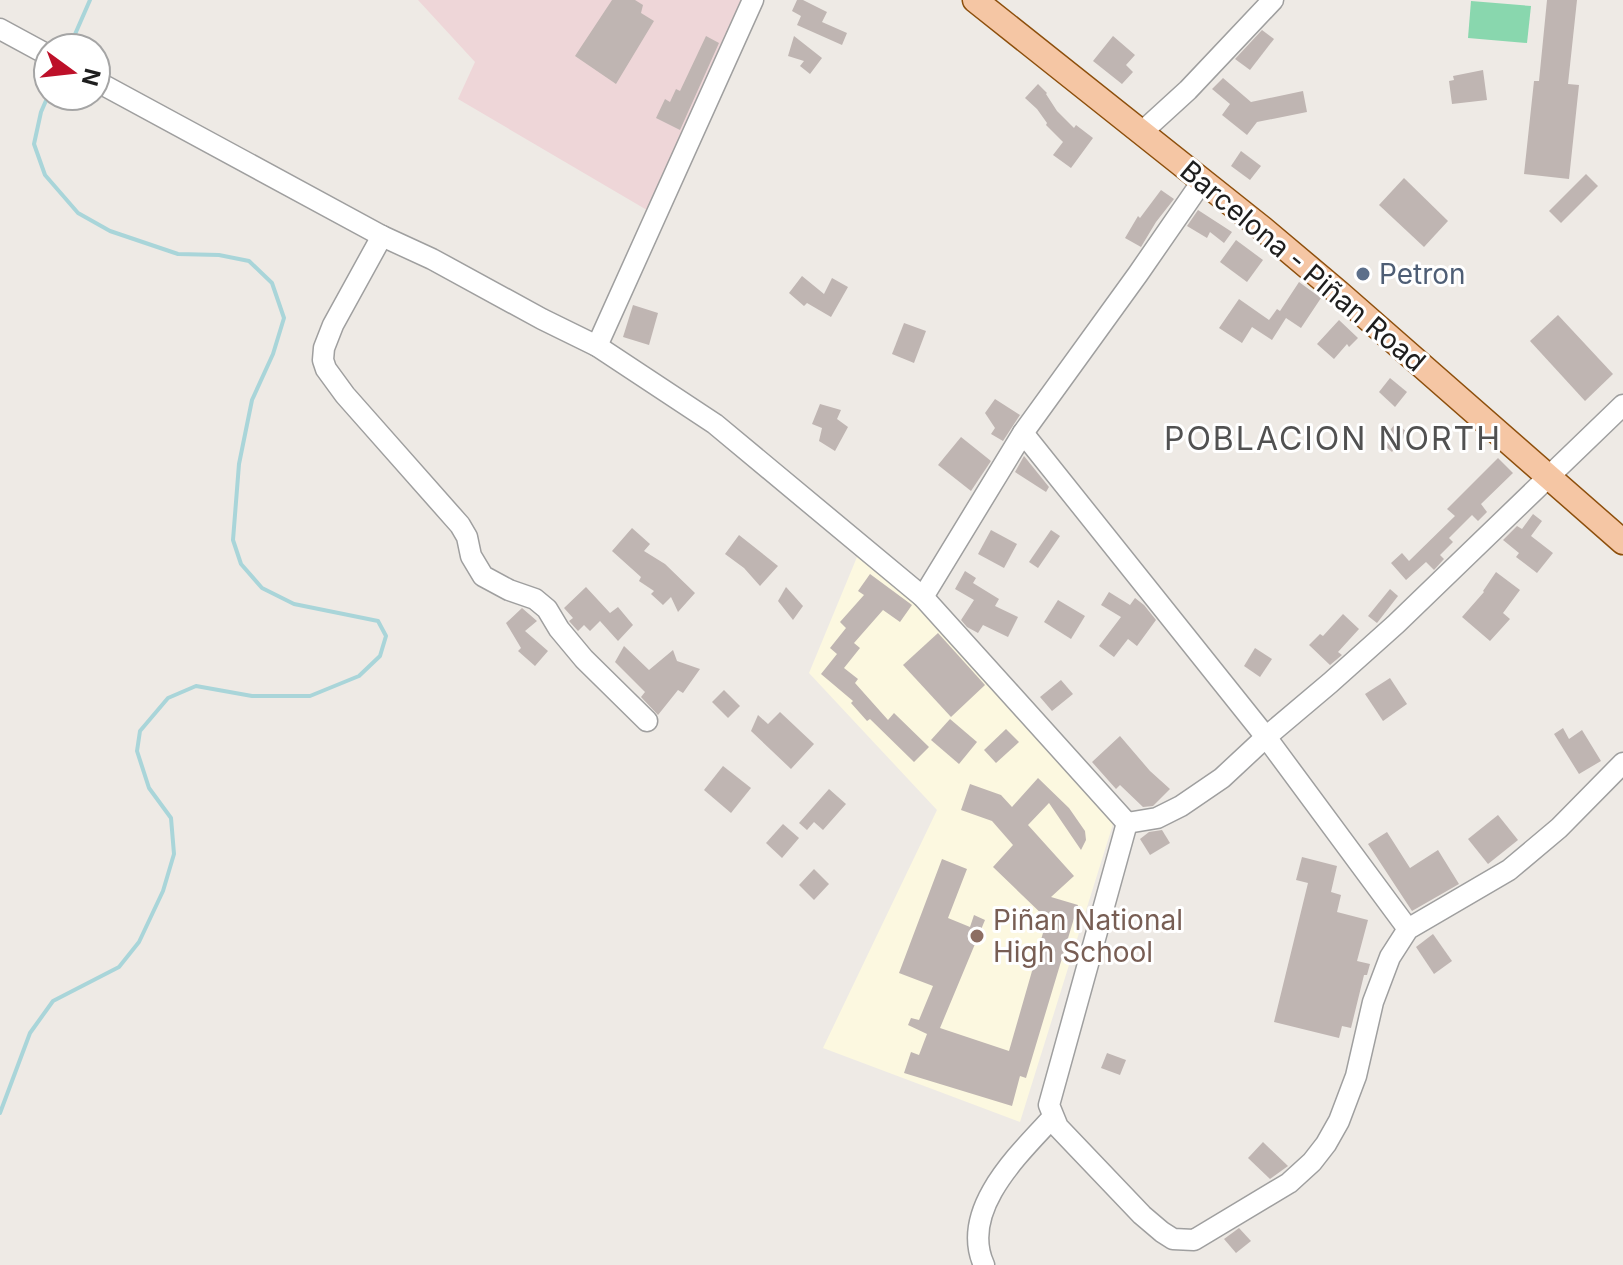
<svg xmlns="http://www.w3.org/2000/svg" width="1623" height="1265" font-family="Inter,sans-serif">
  <rect width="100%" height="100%" fill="#eeeae5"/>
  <polygon fill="#eed6d8" points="418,0 748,0 652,213 458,99 475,62"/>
  <polygon fill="#fcf8e0" points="857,557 944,626 1113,824 1020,1122 823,1048 937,810 809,673"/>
  <polygon fill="#89d7ae" points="1471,1 1531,6 1527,43 1468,38"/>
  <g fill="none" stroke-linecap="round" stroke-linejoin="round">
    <g stroke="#a9d5d9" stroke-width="4">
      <polyline points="69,48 90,0"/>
      <polyline points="0,1113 30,1033 53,1001 119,967 139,942 163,891 174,854 171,818 149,788 137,751 140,731 168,698 196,686 252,696 310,696 359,676 380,656 386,636 378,621 294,604 262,588 241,564 233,540 239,464 252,400 273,354 284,318 272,283 249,261 219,255 178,254 110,231 78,213 45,175 34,144 41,112 48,96"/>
    </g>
  </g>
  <g fill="#bfb5b2">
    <polygon points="612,0 635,0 643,5 641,13 654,21 616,84 575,56"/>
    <polygon points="797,0 803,0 827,12 822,22 847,33 842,45 797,25 801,16 792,11"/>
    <polygon points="1547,0 1577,0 1568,84 1579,85 1569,179 1524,174 1534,81 1539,81"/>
    <polygon points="1262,30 1274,39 1250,70 1235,59"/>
    <polygon points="706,36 719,43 680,130 656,118 665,99 670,102 676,89 680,91"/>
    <polygon points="794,36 822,58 810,74 800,66 804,61 788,56"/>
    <polygon points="1113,36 1135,55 1126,65 1133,72 1122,84 1093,61"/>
    <polygon points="1483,70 1487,100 1452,104 1449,81 1454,80 1453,76"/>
    <polygon points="1223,78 1251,102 1303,91 1307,112 1257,122 1247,135 1222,115 1230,104 1212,89"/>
    <polygon points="1038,84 1047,93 1046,94 1057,111 1074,128 1076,125 1093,138 1071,168 1053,155 1063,142 1046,125 1047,123 1037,109 1025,98"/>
    <polygon points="1241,151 1261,166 1250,180 1231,166"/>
    <polygon points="1586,174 1598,186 1561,223 1549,211"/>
    <polygon points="1404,178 1448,221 1424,247 1379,205"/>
    <polygon points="1161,190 1174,199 1156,222 1141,247 1125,238 1138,216 1140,218"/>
    <polygon points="1198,210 1232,232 1224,243 1210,232 1207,238 1187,226"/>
    <polygon points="1236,240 1263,260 1247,282 1220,262"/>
    <polygon points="802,276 824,294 832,278 848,287 831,317 807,303 804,306 789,293"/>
    <polygon points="1299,282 1321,298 1301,328 1286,318 1272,340 1252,327 1242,343 1219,328 1239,299 1269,320 1277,309 1280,311"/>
    <polygon points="633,305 658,313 649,345 623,337"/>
    <polygon points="1558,315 1613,374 1585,401 1530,341"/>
    <polygon points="1339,320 1358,338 1349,347 1347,344 1334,359 1317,344"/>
    <polygon points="904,323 926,331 914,363 892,354"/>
    <polygon points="1390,378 1407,392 1395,407 1379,392"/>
    <polygon points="995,399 1020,415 1003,441 991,434 995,428 985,413"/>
    <polygon points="820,404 841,410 837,419 848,427 835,451 819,441 822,428 812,424"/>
    <polygon points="1396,423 1408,433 1392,452 1380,442"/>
    <polygon points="961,437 991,461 971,491 938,465"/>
    <polygon points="1024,456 1049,487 1046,492 1015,472"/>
    <polygon points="1498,458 1513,473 1481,504 1487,512 1478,521 1472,515 1449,538 1453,542 1440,555 1444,559 1434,570 1426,562 1406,580 1391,563 1402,553 1409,561 1455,516 1447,509"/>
    <polygon points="1533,514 1542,521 1531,536 1553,553 1537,573 1516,557 1519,553 1503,540 1517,526 1522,529"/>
    <polygon points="632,528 650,544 644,551 665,564 695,593 678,612 671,597 663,605 651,594 654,591 639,581 641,577 612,551"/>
    <polygon points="991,530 1017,544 1004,568 978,554"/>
    <polygon points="1051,530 1060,536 1038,568 1029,562"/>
    <polygon points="739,535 778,566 760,586 744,568 725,554"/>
    <polygon points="965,571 976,578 973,583 999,599 995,606 1018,617 1008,637 983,625 978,633 967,627 961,620 974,600 955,589"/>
    <polygon points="1496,572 1520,590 1503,613 1510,619 1490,641 1462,617 1484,592 1483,591"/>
    <polygon points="870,574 912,605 900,622 883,610 854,643 860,648 844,668 858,679 855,683 888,720 894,713 929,747 914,762 870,719 867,721 851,703 853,701 821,674 837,654 830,648 846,628 840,622 864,595 858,591"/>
    <polygon points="586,587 610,613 618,607 633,625 618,641 600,621 590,631 584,625 578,631 569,621 573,618 564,608"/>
    <polygon points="786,587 803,606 793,620 778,601"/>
    <polygon points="1390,589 1398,596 1377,623 1368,616"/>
    <polygon points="1109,592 1130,605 1135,598 1144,605 1156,620 1137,646 1128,639 1114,657 1099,646 1121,617 1101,605"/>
    <polygon points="1058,600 1085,616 1071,639 1044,622"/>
    <polygon points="522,608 537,621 525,631 548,651 535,666 518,651 521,648 506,623"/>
    <polygon points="1343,614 1359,629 1338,652 1342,655 1330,665 1309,645 1320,634 1323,636"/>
    <polygon points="938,633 985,685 951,717 903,665"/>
    <polygon points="624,646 649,670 673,650 677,661 700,669 683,693 678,690 658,715 641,697 645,692 615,662"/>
    <polygon points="1255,648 1272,659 1260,677 1244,666"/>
    <polygon points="1390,678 1407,704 1383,721 1365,694"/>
    <polygon points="1061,680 1073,694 1052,711 1040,697"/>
    <polygon points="724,690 740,706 728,718 712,702"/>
    <polygon points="780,712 814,744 791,769 751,731 758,715 768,724"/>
    <polygon points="950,719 977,742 959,764 931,740"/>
    <polygon points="1563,728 1569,739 1582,730 1601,761 1579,774 1554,734"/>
    <polygon points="1006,729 1019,742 996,763 984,750"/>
    <polygon points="1120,736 1150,771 1170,789 1153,806 1143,807 1120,785 1116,789 1092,762"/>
    <polygon points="723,766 751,788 731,813 704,790"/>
    <polygon points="1038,778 1069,808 1085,831 1086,840 1081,850 1049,803 1028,825 1074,876 1051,897 1078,905 1026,1078 1020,1076 1012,1106 904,1073 911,1052 919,1055 927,1034 908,1025 911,1018 919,1020 933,986 899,973 942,859 967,869 948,918 970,927 974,915 985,920 940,1028 1009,1051 1047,919 993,867 1013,845 992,821 961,810 970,784 1001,795 1012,807"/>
    <polygon points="829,789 846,804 823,830 814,822 807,830 799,823"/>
    <polygon points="1498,815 1518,840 1488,864 1468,839"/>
    <polygon points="783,824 799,838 782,858 766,843"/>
    <polygon points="1162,830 1170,843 1150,855 1140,839 1149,832"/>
    <polygon points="1387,832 1410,868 1438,850 1459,884 1412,911 1368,844"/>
    <polygon points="1302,857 1337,866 1331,892 1341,895 1337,912 1368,920 1357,961 1370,964 1367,975 1364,975 1351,1028 1342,1026 1339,1038 1274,1022 1308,883 1296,880"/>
    <polygon points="814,869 829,884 814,900 799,885"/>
    <polygon points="1433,934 1452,961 1434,974 1416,947"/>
    <polygon points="1107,1053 1126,1060 1120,1075 1101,1068"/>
    <polygon points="1263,1142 1288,1166 1270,1179 1248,1158"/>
    <polygon points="1239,1228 1251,1241 1236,1253 1224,1239"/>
  </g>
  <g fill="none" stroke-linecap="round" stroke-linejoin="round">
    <defs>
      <g id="minor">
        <polyline points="0,29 48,55"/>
        <polyline points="96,81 382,236 432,259 542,319 597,346 715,424 923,597 1127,823"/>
        <polyline points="1142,132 1188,90 1273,0"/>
        <polyline points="382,236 333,325 324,348 323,360 326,369 345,395 460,525 467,537 471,556 483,576 509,590 535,599 547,609 559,629 584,659 647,721"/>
        <polyline points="597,346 753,0"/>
        <polyline points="1023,433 1266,737 1408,929"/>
        <polyline points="923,597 1023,433 1138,274 1203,180"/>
        <polyline points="1127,823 1049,1105 1058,1127 1142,1215 1162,1232 1173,1239 1194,1240 1289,1183 1312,1162 1326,1144 1339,1121 1356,1076 1373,1002 1390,957 1408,929 1509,870 1559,828 1623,763"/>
        <polyline points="1127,823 1157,818 1181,806 1222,778 1266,737 1330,683 1396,624 1623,405"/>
        <path d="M984 1265C959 1210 1019 1154 1053 1117"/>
      </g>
      <polyline id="major" points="975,0 1263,229 1339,293 1623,542"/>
    </defs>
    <use href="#minor" stroke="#9f9f9f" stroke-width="23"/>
    <use href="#major" stroke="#8d4f0c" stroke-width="27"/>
    <use href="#minor" stroke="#fff" stroke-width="20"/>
    <use href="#major" stroke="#f5c6a4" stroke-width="24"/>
  </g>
  <circle fill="#5c6f8a" stroke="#fff" stroke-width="3" cx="1363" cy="274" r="8"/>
  <circle fill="#8d6e63" stroke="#fff" stroke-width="3" cx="977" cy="936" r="8"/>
  <g text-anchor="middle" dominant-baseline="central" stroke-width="6" stroke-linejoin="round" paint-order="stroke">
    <g font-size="28" fill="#1e1e1e" stroke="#fff">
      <text transform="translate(1303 266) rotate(40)">Barcelona - Piñan Road</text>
    </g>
    <g font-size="28" fill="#4e5e75" stroke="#fff" text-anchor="start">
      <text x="1379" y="274">Petron</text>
    </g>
    <g font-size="28" fill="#785e54" stroke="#fff" text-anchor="start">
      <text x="993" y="920">Piñan National<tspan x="993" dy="32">High School</tspan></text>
    </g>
    <g font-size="32" letter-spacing="2" fill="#515151" stroke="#fff">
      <text x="1333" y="438">POBLACION NORTH</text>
    </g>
  </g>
  <g transform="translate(72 72) rotate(105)"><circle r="38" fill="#ffffff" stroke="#a5a5a5" stroke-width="2"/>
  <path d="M0-6L14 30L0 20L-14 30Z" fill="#bd1029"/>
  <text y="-12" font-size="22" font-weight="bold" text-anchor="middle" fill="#1e1e1e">N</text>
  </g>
</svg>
